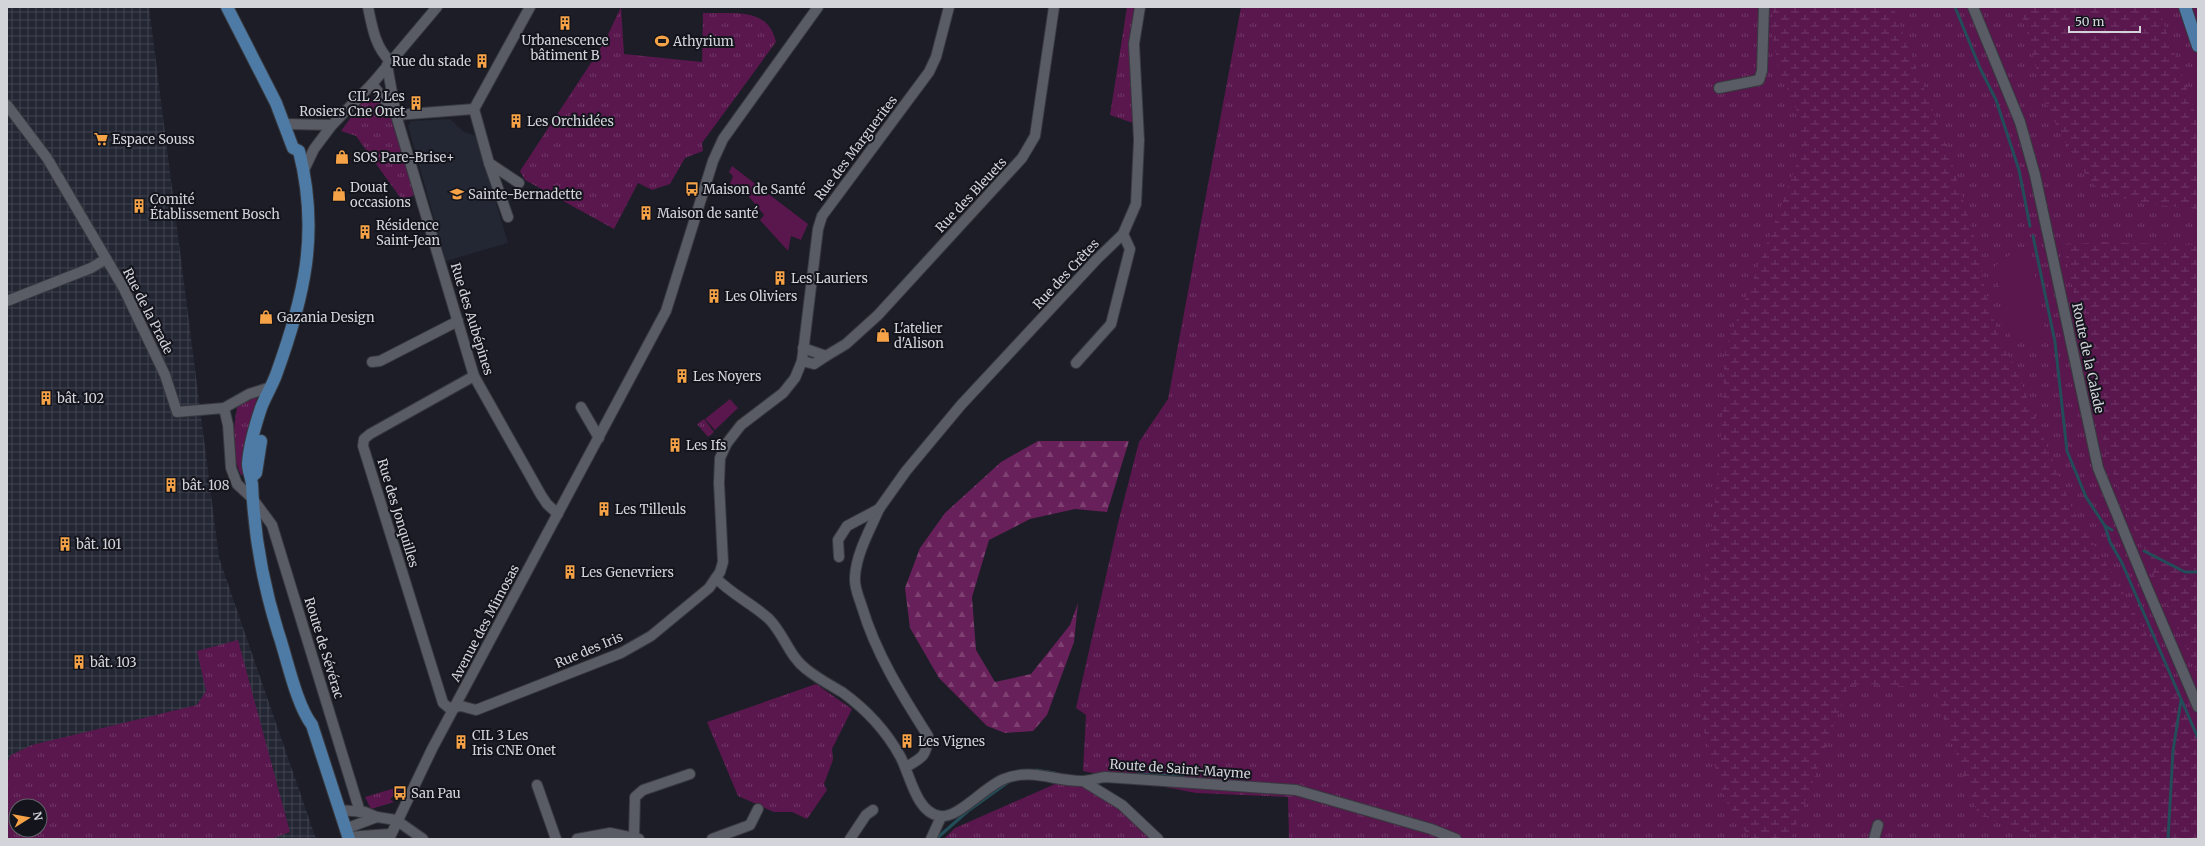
<svg xmlns="http://www.w3.org/2000/svg" width="2205" height="846" font-family="Merriweather,serif">
  <defs>
    <pattern id="industrial-grid" width="8" height="8" patternUnits="userSpaceOnUse"><rect width="8" height="8" fill="#232633"/><path d="M0 4h8M4 0v8" fill="none" stroke="#424550"/></pattern>
    <pattern id="grass-tufts" width="24" height="20" patternUnits="userSpaceOnUse"><rect width="24" height="20" fill="#59174d"/><path d="M3 7l-1-3M5 7V3M7 7l1-3M15 17l-1-3M17 17v-4M19 17l1-3" fill="none" stroke="#703866"/></pattern>
    <pattern id="forest-firs" width="22" height="20" patternUnits="userSpaceOnUse"><rect width="22" height="20" fill="#68205a"/><path d="M5 1l3.5 6h-7zM16 11l3.5 6h-7z" fill="#7d4071"/></pattern>
    <pattern id="wetland-marsh" width="20" height="14" patternUnits="userSpaceOnUse"><rect width="20" height="14" fill="#59174d"/><path d="M1 5h8M5 5V1M11 12h8M15 12V8" fill="none" stroke="#703866"/></pattern>
  </defs>
  <rect width="100%" height="100%" fill="#1c1d26"/>
  <polygon fill="#232633" points="450,119 464,132 476,136 508,243 446,261 408,126 411,121"/>
  <path fill="url(#industrial-grid)" fill-rule="evenodd" d="M7 7H149L219 558 316 839H7ZM16 806H40V830H16Z"/>
  <g fill="url(#grass-tufts)" fill-rule="evenodd">
    <path d="M621 7 624 54 702 62 703 13C733 14 768 6 776 42L702 143 703 151 685 158 670 184 652 190 638 183 614 229 525 180 520 171 604 43Z"/>
    <polygon points="1127,7 1136,7 1133,123 1110,115"/>
    <polygon points="1241,7 2198,7 2198,839 1289,839 1288,797 1196,793 1083,771 1086,715 1076,708 1118,523 1139,442 1168,399"/>
    <path d="M374 98C397 109 408 169 415 195L402 200 356 136 341 131 363 101Z"/>
    <path d="M258 394 245 445 244 475H241C231 455 233 424 238 404Z"/>
    <polygon points="704,419 714,432 708,437 697,424"/>
    <path d="M238 640 290 832 271 839H8L7 763 11 755 32 745 197 705 206 691 197 651ZM16 806H40V830H16Z"/>
    <polygon points="816,684 852,709 832,749 833,760 824,784 827,790 807,819 792,812 774,812 738,796 707,722"/>
    <polygon points="1071,777 1166,839 944,839 955,828"/>
    <polygon points="402,786 405,787 390,799 394,802 371,809 365,797"/>
  </g>
  <polygon fill="url(#forest-firs)" points="1038,441 1129,441 1107,512 1075,509 1030,519 989,540 972,597 976,650 995,682 1031,674 1070,625 1078,603 1074,642 1047,715 1033,731 1005,733 987,726 939,678 910,628 905,588 920,548 945,513 1001,462"/>
  <g fill="url(#wetland-marsh)">
    <polygon points="1773,7 1893,7 1949,153 1979,253 1983,281 2000,342 2015,367 2073,510 2114,576 2152,644 2198,739 2198,839 2045,839 1978,814 1943,717 1936,688 1867,684 1849,685 1791,839 1750,839 1726,801 1703,728 1697,638 1716,493 1722,422 1725,349 1757,270 1803,147 1796,109 1779,70 1771,28"/>
    <path d="M2018 7H2158L2198 121V209C2179 208 2114 201 2100 190 2081 175 2051 118 2043 94 2034 65 2030 35 2018 7Z"/>
    <polygon points="2100,242 2198,245 2198,675 2123,503 2105,450 2064,245"/>
  </g>
  <g fill="#59174d">
    <polygon points="732,166 808,224 801,240 791,236 788,251 760,220 764,215 741,187 737,194 728,189 733,176 729,172"/>
    <polygon points="2021,247 2030,249 2046,337 2011,341 1995,266"/>
    <polygon points="730,399 738,408 715,430 705,419"/>
  </g>
  <g fill="none" stroke-linecap="round" stroke-linejoin="round">
    <g stroke="#234d58" stroke-width="3">
      <polyline points="1955,7 1980,68 1996,100 2019,170 2030,226"/>
      <polyline points="2033,236 2055,342 2067,451 2086,497 2105,526 2112,530"/>
      <polyline points="2105,526 2110,542 2122,563 2198,738"/>
      <polyline points="2144,551 2185,572 2198,572"/>
      <polyline points="1036,770 1055,773"/>
      <polyline points="1137,774 1183,776"/>
      <polyline points="936,839 968,811 1007,783"/>
      <polyline points="2168,839 2173,751 2181,700"/>
    </g>
    <defs>
      <g id="minor">
        <path d="M368 7C372 26 375 47 390 61"/>
        <polyline points="1973,7 2020,122 2035,175 2098,468 2143,578 2198,707"/>
        <polyline points="387,65 396,115 474,376 541,495 547,504 558,514"/>
        <polyline points="372,84 395,113"/>
        <polyline points="1719,88 1759,80 1762,71 1764,7"/>
        <polyline points="7,105 47,158 124,289 165,375 177,412 224,408 228,425 231,468 237,484 252,498 272,525 360,812"/>
        <polyline points="474,109 530,7"/>
        <polyline points="474,109 489,163 508,217"/>
        <polyline points="396,115 474,109"/>
        <polyline points="285,124 332,125"/>
        <polyline points="489,163 519,183"/>
        <polyline points="303,172 314,149 332,125 372,84 437,7"/>
        <polyline points="7,301 91,268 106,259"/>
        <polyline points="826,356 846,344 878,315 1022,158 1035,136 1054,7"/>
        <polyline points="802,361 814,364 826,356 803,348"/>
        <polyline points="372,362 380,361 458,321"/>
        <polyline points="1076,363 1111,324 1130,249 1123,234"/>
        <polyline points="474,376 370,434 364,439 363,446 443,703 449,708 461,706 476,710 621,653 651,636 709,588 720,572 723,562 719,483 720,458 727,443 741,425 783,393 795,378 802,361 818,229 822,216 929,72 936,57 949,7"/>
        <polyline points="581,407 599,438"/>
        <polyline points="224,408 249,394 271,387"/>
        <path d="M879 509C870 530 856 554 855 577 854 588 859 597 862 607 876 654 902 695 928 736 927 756 922 758 906 767"/>
        <polyline points="839,557 838,540 847,526 879,509 906,471 961,405 1097,259 1123,234 1136,204 1139,140 1134,44 1140,7"/>
        <path d="M716 578C731 594 753 604 769 619 784 634 789 656 806 669 817 678 830 685 842 692 867 710 885 729 900 756 910 774 916 813 940 816 958 819 985 786 1004 779 1030 768 1055 781 1081 781 1089 781 1097 778 1105 777L1296 790 1431 829 1456 839"/>
        <polyline points="1083,781 1122,805 1158,839"/>
        <polyline points="537,785 556,839"/>
        <polyline points="339,810 365,812 377,817 396,820 423,839"/>
        <polyline points="345,829 377,817"/>
        <polyline points="348,837 390,834"/>
        <polyline points="634,837 635,797 643,790 690,774"/>
        <polyline points="389,839 432,749 666,311 713,161 723,139 818,7"/>
        <polyline points="577,839 610,833 639,839"/>
        <polyline points="712,839 750,825 758,809"/>
        <polyline points="850,839 866,815 873,810"/>
        <polyline points="931,839 941,817"/>
        <polyline points="1874,839 1878,825"/>
      </g>
      <g id="major">
        <path d="M227 7 276 103 293 148 299 151C320 233 304 298 276 375 272 386 265 397 261 408 256 423 249 448 248 464 248 470 251 477 252 484 254 535 263 584 278 632 287 658 296 704 312 725L349 839"/>
        <polyline points="2185,7 2198,46"/>
        <polyline points="251,477 256,473 261,441"/>
      </g>
    </defs>
    <use href="#minor" stroke="#38393f" stroke-width="12"/>
    <use href="#major" stroke="#38393f" stroke-width="14"/>
    <use href="#minor" stroke="#595b65" stroke-width="10"/>
    <use href="#major" stroke="#4e7ba5" stroke-width="12"/>
  </g>
  <defs>
    <symbol id="building-bare" viewBox="-9 -9 18 18"><path d="M-4-6H4V6H1V3H-1V6H-4ZM-2.5-4.3h1.7v1.8h-1.7ZM.8-4.3h1.7v1.8H.8ZM-2.5-1h1.7V.8h-1.7ZM.8-1h1.7V.8H.8Z" fill="#f6a247" stroke="#13141c" stroke-width="2.5" paint-order="stroke"/></symbol>
    <symbol id="stadium-bare" viewBox="-9 -9 18 18"><path d="M0-5a6.5 5 0 1 0 0 10a6.5 5 0 1 0 0-10ZM-3.5-1.8h7v3.6h-7Z" fill="#f6a247" stroke="#13141c" stroke-width="2.5" paint-order="stroke"/></symbol>
    <symbol id="supermarket-bare" viewBox="-9 -9 18 18"><path d="M-6-5.5h2.5l.6 2H6L4.5 2H-2.5L-4.4-4H-6ZM-1.5 3.2a1.3 1.3 0 1 0 .1 0ZM3 3.2a1.3 1.3 0 1 0 .1 0Z" fill="#f6a247" stroke="#13141c" stroke-width="2.5" paint-order="stroke"/></symbol>
    <symbol id="shop-bare" viewBox="-9 -9 18 18"><path d="M-5-2.5h2.3a2.7 3.5 0 0 1 5.4 0H5L5.5 6h-11ZM-1.5-2.5h3a1.5 2.3 0 0 0-3 0Z" fill="#f6a247" stroke="#13141c" stroke-width="2.5" paint-order="stroke"/></symbol>
    <symbol id="bus-bare" viewBox="-9 -9 18 18"><path d="M-5-6H5V4H4V6H2V4H-2V6H-4V4H-5ZM-3.5-4V0h7V-4ZM-3.5 1.2v1.5H-2V1.2ZM2 1.2v1.5H3.5V1.2Z" fill="#f6a247" stroke="#13141c" stroke-width="2.5" paint-order="stroke"/></symbol>
    <symbol id="school-bare" viewBox="-9 -9 18 18"><path d="M0-5L7-2L0 1L-7-2ZM-4 1L0 2.5L4 1V4Q0 6-4 4Z" fill="#f6a247" stroke="#13141c" stroke-width="2.5" paint-order="stroke"/></symbol>
  </defs>
  <g fill-rule="evenodd">
    <use href="#building-bare" x="555" y="13" width="20" height="20"/>
    <use href="#stadium-bare" x="652" y="31" width="20" height="20"/>
    <use href="#building-bare" x="472" y="51" width="20" height="20"/>
    <use href="#building-bare" x="406" y="93" width="20" height="20"/>
    <use href="#building-bare" x="506" y="111" width="20" height="20"/>
    <use href="#supermarket-bare" x="91" y="129" width="20" height="20"/>
    <use href="#shop-bare" x="332" y="147" width="20" height="20"/>
    <use href="#bus-bare" x="682" y="179" width="20" height="20"/>
    <use href="#shop-bare" x="329" y="184" width="20" height="20"/>
    <use href="#school-bare" x="447" y="184" width="20" height="20"/>
    <use href="#building-bare" x="129" y="196" width="20" height="20"/>
    <use href="#building-bare" x="636" y="203" width="20" height="20"/>
    <use href="#building-bare" x="355" y="222" width="20" height="20"/>
    <use href="#building-bare" x="770" y="268" width="20" height="20"/>
    <use href="#building-bare" x="704" y="286" width="20" height="20"/>
    <use href="#shop-bare" x="256" y="307" width="20" height="20"/>
    <use href="#shop-bare" x="873" y="325" width="20" height="20"/>
    <use href="#building-bare" x="672" y="366" width="20" height="20"/>
    <use href="#building-bare" x="36" y="388" width="20" height="20"/>
    <use href="#building-bare" x="665" y="435" width="20" height="20"/>
    <use href="#building-bare" x="161" y="475" width="20" height="20"/>
    <use href="#building-bare" x="594" y="499" width="20" height="20"/>
    <use href="#building-bare" x="55" y="534" width="20" height="20"/>
    <use href="#building-bare" x="560" y="562" width="20" height="20"/>
    <use href="#building-bare" x="69" y="652" width="20" height="20"/>
    <use href="#building-bare" x="897" y="731" width="20" height="20"/>
    <use href="#building-bare" x="451" y="732" width="20" height="20"/>
    <use href="#bus-bare" x="390" y="783" width="20" height="20"/>
  </g>
  <g text-anchor="middle" dominant-baseline="central" stroke-width="4" stroke-linejoin="round" paint-order="stroke">
    <g font-size="13" fill="#d3d4da" stroke="#13141c" text-anchor="start">
      <text x="565" y="40" text-anchor="middle">Urbanescence<tspan x="565" dy="15">bâtiment B</tspan></text>
      <text x="673" y="41">Athyrium</text>
      <text x="471" y="61" text-anchor="end">Rue du stade</text>
      <text x="405" y="96" text-anchor="end">CIL 2 Les<tspan x="405" dy="15">Rosiers Cne Onet</tspan></text>
      <text x="527" y="121">Les Orchidées</text>
      <text x="112" y="139">Espace Souss</text>
      <text x="353" y="157">SOS Pare-Brise+</text>
      <text x="350" y="187">Douat<tspan x="350" dy="15">occasions</tspan></text>
      <text x="703" y="189">Maison de Santé</text>
      <text x="468" y="194">Sainte-Bernadette</text>
      <text x="150" y="199">Comité<tspan x="150" dy="15">Établissement Bosch</tspan></text>
      <text x="657" y="213">Maison de santé</text>
      <text x="376" y="225">Résidence<tspan x="376" dy="15">Saint-Jean</tspan></text>
      <text x="791" y="278">Les Lauriers</text>
      <text x="725" y="296">Les Oliviers</text>
      <text x="277" y="317">Gazania Design</text>
      <text x="894" y="328">L'atelier<tspan x="894" dy="15">d'Alison</tspan></text>
      <text x="693" y="376">Les Noyers</text>
      <text x="57" y="398">bât. 102</text>
      <text x="686" y="445">Les Ifs</text>
      <text x="182" y="485">bât. 108</text>
      <text x="615" y="509">Les Tilleuls</text>
      <text x="76" y="544">bât. 101</text>
      <text x="581" y="572">Les Genevriers</text>
      <text x="90" y="662">bât. 103</text>
      <text x="472" y="735">CIL 3 Les<tspan x="472" dy="15">Iris CNE Onet</tspan></text>
      <text x="918" y="741">Les Vignes</text>
      <text x="411" y="793">San Pau</text>
    </g>
    <g font-size="13" fill="#d3d4da" stroke="#13141c">
      <text transform="translate(856 148) rotate(-53)">Rue des Marguerites</text>
      <text transform="translate(971 195) rotate(-47)">Rue des Bleuets</text>
      <text transform="translate(1066 274) rotate(-47)">Rue des Crêtes</text>
      <text transform="translate(148 311) rotate(63)">Rue de la Prade</text>
      <text transform="translate(472 319) rotate(73)">Rue des Aubépines</text>
      <text transform="translate(2088 358) rotate(78)">Route de la Calade</text>
      <text transform="translate(398 513) rotate(73)">Rue des Jonquilles</text>
      <text transform="translate(485 623) rotate(-62)">Avenue des Mimosas</text>
      <text transform="translate(324 648) rotate(73)">Route de Sévérac</text>
      <text transform="translate(589 650) rotate(-23)">Rue des Iris</text>
      <text transform="translate(1180 769) rotate(4)">Route de Saint-Mayme</text>
    </g>
  </g>
  <rect width="2205" height="846" fill="none" stroke="#d3d4da" stroke-width="16"/>
  <g transform="translate(28 818) rotate(79)"><circle r="19" fill="#13141c" stroke="#606168"/>
  <path d="M0-3L7 15L0 10L-7 15Z" fill="#f6a247"/>
  <text y="-6" font-size="11" font-weight="bold" text-anchor="middle" fill="#d3d4da">N</text>
  </g>
  <path d="M2069 26v6h71v-6" fill="none" stroke="#d3d4da" stroke-width="2"/>
  <text x="2075" y="26" font-size="12" fill="#d3d4da" stroke="#13141c" stroke-width="3" paint-order="stroke">50 m</text>
</svg>
